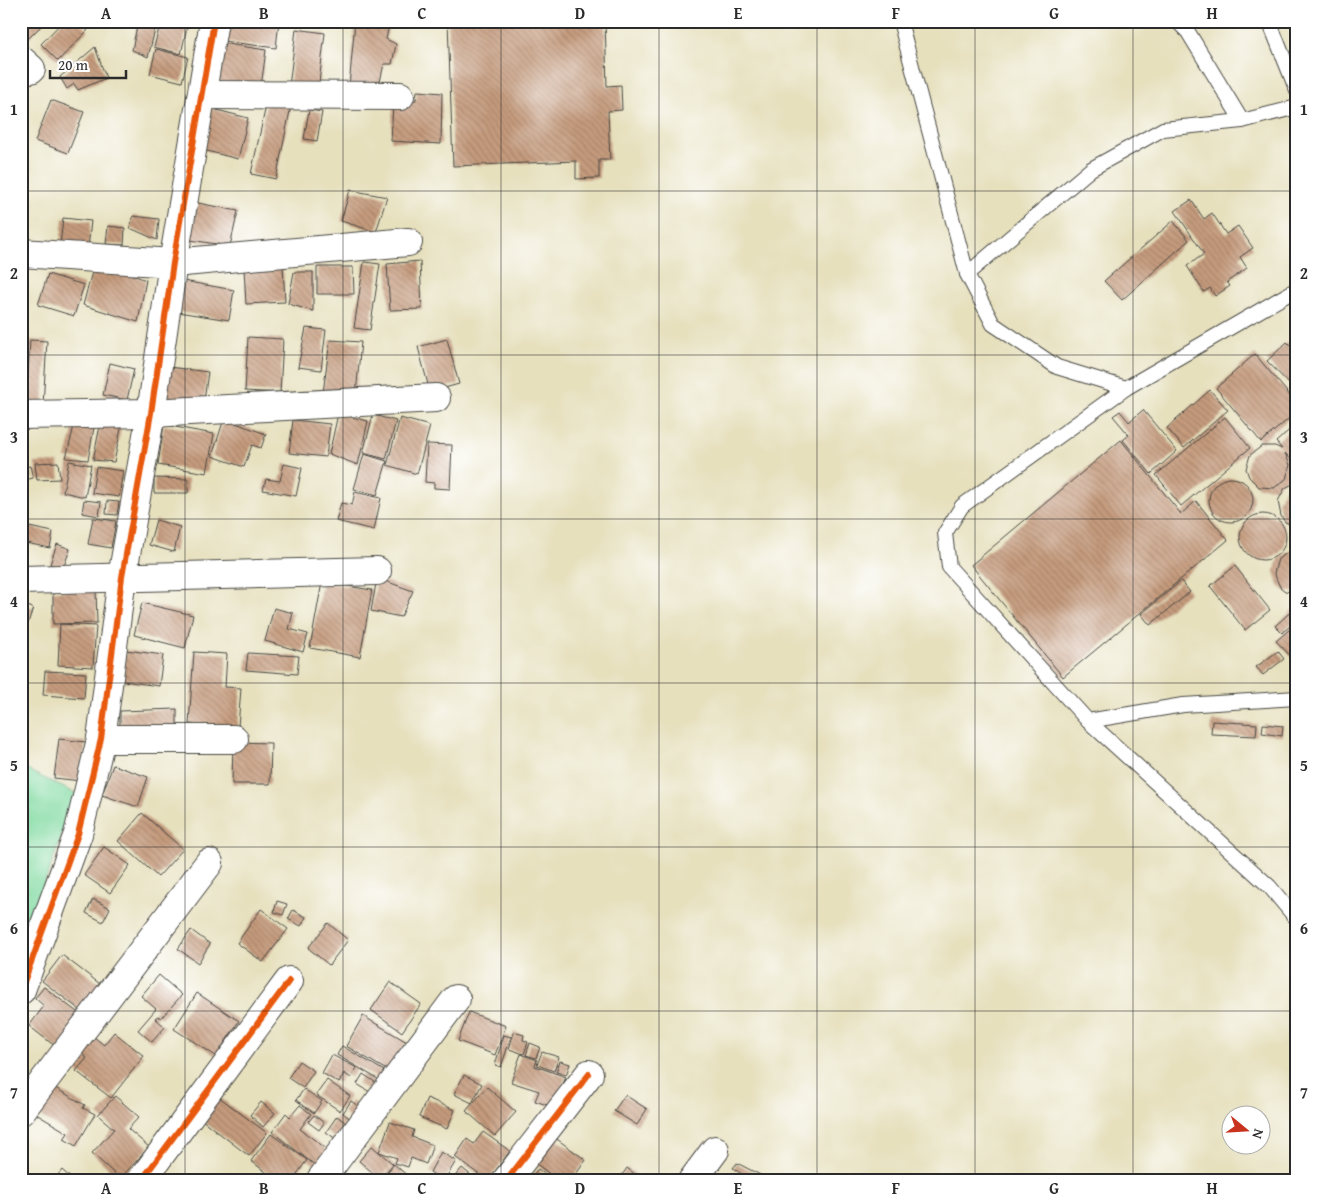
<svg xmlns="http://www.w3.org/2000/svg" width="1318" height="1202" font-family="'Gentium Book Plus',serif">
  <defs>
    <pattern id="building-back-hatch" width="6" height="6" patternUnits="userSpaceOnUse" patternTransform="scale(1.25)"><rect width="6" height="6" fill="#c69b7d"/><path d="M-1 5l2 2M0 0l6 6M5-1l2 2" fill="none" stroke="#a17f67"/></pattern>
  </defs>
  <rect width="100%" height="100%" fill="#fff"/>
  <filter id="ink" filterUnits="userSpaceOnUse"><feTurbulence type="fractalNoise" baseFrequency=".02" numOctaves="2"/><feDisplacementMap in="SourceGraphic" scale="10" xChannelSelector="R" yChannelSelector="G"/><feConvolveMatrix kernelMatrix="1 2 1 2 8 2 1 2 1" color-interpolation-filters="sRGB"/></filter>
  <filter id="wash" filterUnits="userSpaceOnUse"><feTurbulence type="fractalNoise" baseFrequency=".0096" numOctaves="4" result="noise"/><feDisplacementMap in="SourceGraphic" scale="20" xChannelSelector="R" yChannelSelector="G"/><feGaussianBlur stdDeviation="1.12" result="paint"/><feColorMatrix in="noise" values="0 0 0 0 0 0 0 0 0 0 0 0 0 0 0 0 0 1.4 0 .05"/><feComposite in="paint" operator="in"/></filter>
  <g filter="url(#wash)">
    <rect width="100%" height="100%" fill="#e6e0bd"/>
    <polygon fill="#7ed99f" stroke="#548265" points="21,767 77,794 21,948"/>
    <g id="blocks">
      <g fill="url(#building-back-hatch)">
        <polygon points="21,21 46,21 29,38 21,31"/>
        <polygon points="63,21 78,21 88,30 58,61 41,44"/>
        <polygon points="138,21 157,22 148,57 132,50"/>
        <polygon points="161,21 187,27 181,54 154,47"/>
        <polygon points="225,21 279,21 276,48 222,41"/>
        <polygon points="355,21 390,21 386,39 396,44 392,64 384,64 379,86 349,87"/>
        <polygon points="448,21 605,21 607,86 621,85 622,110 608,111 610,160 599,160 599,178 576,179 576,161 453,166"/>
        <polygon points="296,29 325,33 318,91 289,87"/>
        <polygon points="221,43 266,50 261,87 215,81"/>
        <polygon points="95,47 106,78 78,90 74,84 67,89 60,77"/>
        <polygon points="156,49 188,57 182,82 150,74"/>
        <polygon points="417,91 442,93 441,144 391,141 393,103 416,100"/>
        <polygon points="51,100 84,112 68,153 35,141"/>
        <polygon points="267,101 291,106 276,179 251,174"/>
        <polygon points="209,108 248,118 238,159 199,149"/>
        <polygon points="309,110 322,112 317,141 304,139"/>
        <polygon points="350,190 387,197 376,232 341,221"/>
        <polygon points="1191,200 1204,219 1212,213 1226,234 1238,226 1253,248 1240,257 1247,268 1227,282 1230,286 1215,296 1210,288 1204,292 1187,266 1204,254 1175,211"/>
        <polygon points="198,203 238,211 230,246 190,240"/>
        <polygon points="133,216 159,219 157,240 130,228"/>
        <polygon points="63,218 91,221 88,248 60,245"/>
        <polygon points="1173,221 1189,240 1122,300 1104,281"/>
        <polygon points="108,226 125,228 124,245 106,244"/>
        <polygon points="95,261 146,280 138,322 83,305"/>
        <polygon points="420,261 422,309 390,310 387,264"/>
        <polygon points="364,262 380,264 370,330 354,328"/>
        <polygon points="283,266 285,302 246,304 244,268"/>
        <polygon points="317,267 353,267 354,294 317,294"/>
        <polygon points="294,272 313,272 313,311 288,304"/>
        <polygon points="48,274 84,285 74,316 38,305"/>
        <polygon points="183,281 234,290 229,320 178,312"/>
        <polygon points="306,328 326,330 321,370 298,367"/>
        <polygon points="21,337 27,338 24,382 21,382"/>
        <polygon points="248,337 283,339 280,393 245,391"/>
        <polygon points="447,339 459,384 430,392 418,347"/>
        <polygon points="30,340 47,341 43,405 26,404"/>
        <polygon points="330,340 361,342 356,394 323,393"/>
        <polygon points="1287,342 1297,352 1297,392 1267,361"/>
        <polygon points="1255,354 1297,404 1297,412 1261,442 1216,388"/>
        <polygon points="110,363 134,369 127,400 103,395"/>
        <polygon points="169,367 208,372 203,407 164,402"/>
        <polygon points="1210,390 1228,410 1184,448 1167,428"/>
        <polygon points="1143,410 1177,451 1151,474 1123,440 1129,435 1113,416 1120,411 1129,422"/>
        <polygon points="338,414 368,421 358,465 329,454"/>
        <polygon points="373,415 396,421 386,459 363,453"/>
        <polygon points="1225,417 1250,448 1181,506 1156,475"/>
        <polygon points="76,418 95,422 88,460 66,458"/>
        <polygon points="400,418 430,426 417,474 387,465"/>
        <polygon points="224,419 266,434 261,448 252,445 244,467 212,456"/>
        <polygon points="293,420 330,424 326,457 289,453"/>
        <polygon points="101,421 122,424 114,462 93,460"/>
        <polygon points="1297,423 1297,466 1285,453 1290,465 1286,479 1274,488 1259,487 1249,477 1246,469 1250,455 1262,446 1275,446 1282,449 1276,442"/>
        <polygon points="164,425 214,434 207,473 158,465"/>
        <polygon points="1121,440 1181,514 1196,501 1228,540 1063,677 971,565"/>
        <polygon points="427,444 452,445 450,489 434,488 434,483 425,482"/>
        <polygon points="364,454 387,461 377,495 354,489"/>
        <polygon points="69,461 91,465 85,497 63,492"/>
        <polygon points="58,462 60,479 37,480 35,463"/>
        <polygon points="284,464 302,468 296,496 263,490 266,479 280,481"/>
        <polygon points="30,466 33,478 21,481 21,468"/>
        <polygon points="96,467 123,471 119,497 92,493"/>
        <polygon points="154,478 188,479 188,493 154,493"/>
        <circle cx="1231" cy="500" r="22"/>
        <polygon points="1297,482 1297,527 1285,522 1281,516 1278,501 1285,488"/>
        <polygon points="355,492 381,498 374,530 336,521 341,503 352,505"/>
        <polygon points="84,500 101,502 99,516 82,513"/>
        <polygon points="107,501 119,502 117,515 106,514"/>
        <circle cx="1263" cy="537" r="23"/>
        <polygon points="93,518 116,521 111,548 88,544"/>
        <polygon points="156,520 180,527 174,552 149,545"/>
        <polygon points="29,527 53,532 50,548 26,543"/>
        <polygon points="57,544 70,549 63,569 50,564"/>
        <polygon points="1290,551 1297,551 1297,593 1285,591 1280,587 1274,573 1278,559"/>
        <polygon points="1235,566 1270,610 1245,630 1210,586"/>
        <polygon points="377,578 413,591 401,617 371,611"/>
        <polygon points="1181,581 1190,592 1150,625 1141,614"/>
        <polygon points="322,582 372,590 360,657 310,648"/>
        <polygon points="96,590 97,623 53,624 53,591"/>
        <polygon points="142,603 193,615 185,648 134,635"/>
        <polygon points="21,604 33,608 25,632 21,631"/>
        <polygon points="1297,606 1297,620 1282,633 1275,626"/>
        <polygon points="274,608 293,613 289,629 308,634 303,652 265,641"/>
        <polygon points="1297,623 1297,663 1276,641"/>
        <polygon points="60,624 96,626 93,667 58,665"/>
        <polygon points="126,650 163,655 159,686 123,681"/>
        <polygon points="1278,651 1284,659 1263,675 1256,667"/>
        <polygon points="194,652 227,654 225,687 241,688 238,727 189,724"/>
        <polygon points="248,653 299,656 297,674 246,670"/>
        <polygon points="45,671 86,673 84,698 43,695"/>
        <polygon points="177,709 177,729 120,730 120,711"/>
        <polygon points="1212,721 1257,724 1256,736 1211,734"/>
        <polygon points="1263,724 1283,726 1282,736 1262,733"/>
        <polygon points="59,739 86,742 81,781 54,778"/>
        <polygon points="233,742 271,743 270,784 232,784"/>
        <polygon points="113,765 148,777 138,807 102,795"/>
        <polygon points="142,813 183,849 158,877 118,841"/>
        <polygon points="104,847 130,865 110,893 84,875"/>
        <polygon points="93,899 110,908 103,922 86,913"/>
        <polygon points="277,901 287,904 283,915 274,912"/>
        <polygon points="261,909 288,929 263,962 237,943"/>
        <polygon points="293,910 306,917 301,926 288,919"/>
        <polygon points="328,923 348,940 329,965 308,948"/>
        <polygon points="191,930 210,944 198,963 178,949"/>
        <polygon points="62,955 104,987 84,1013 42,981"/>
        <polygon points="159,975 182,995 161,1018 158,1016 155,1018 165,1027 152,1042 138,1030 156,1009 141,996"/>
        <polygon points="390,982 421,1004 402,1032 371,1010"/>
        <polygon points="44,987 85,1018 60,1050 29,1026 44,1006 35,998"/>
        <polygon points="197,993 239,1021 216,1056 174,1029"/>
        <polygon points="469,1012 506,1026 495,1055 458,1041"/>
        <polygon points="363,1016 407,1042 390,1072 346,1046"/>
        <polygon points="114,1032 144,1056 111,1098 76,1071 87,1058 81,1053 94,1037 104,1045"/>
        <polygon points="514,1032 524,1035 523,1040 528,1042 524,1054 509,1049"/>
        <polygon points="504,1035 511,1037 501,1067 495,1065"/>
        <polygon points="530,1043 540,1047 536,1058 526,1055"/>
        <polygon points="342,1046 386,1072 381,1081 337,1055"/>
        <polygon points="542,1052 559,1057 554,1071 537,1065"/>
        <polygon points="521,1054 537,1060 535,1066 566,1077 553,1107 535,1101 539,1091 511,1082"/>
        <polygon points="332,1055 357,1068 351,1078 344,1073 339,1083 322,1073"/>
        <polygon points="299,1061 314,1071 303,1088 288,1078"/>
        <polygon points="560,1061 570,1064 566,1075 556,1072"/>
        <polygon points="363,1074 378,1084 373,1094 357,1084"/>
        <polygon points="464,1075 482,1084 472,1103 454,1094"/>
        <polygon points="327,1080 350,1096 340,1111 316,1095"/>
        <polygon points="52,1086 85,1105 83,1108 95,1114 76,1146 64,1139 68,1133 36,1114"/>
        <polygon points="487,1087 516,1112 495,1136 466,1111"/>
        <polygon points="304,1089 322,1101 314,1113 296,1100"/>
        <polygon points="625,1095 647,1109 637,1125 614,1111"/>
        <polygon points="115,1096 139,1117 128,1129 149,1147 120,1179 92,1153 114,1129 98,1115"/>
        <polygon points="219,1097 267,1133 249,1156 202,1120"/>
        <polygon points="427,1098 455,1110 447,1129 419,1117"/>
        <polygon points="351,1101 362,1109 353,1121 343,1113"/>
        <polygon points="261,1102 275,1113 263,1127 250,1115"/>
        <polygon points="300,1105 311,1114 300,1129 328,1150 316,1166 272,1132 286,1113 290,1117"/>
        <polygon points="314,1115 324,1123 319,1130 308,1122"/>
        <polygon points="337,1116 346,1123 336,1139 326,1132"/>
        <polygon points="390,1122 414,1130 412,1137 433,1145 426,1164 411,1158 408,1167 395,1163 397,1158 379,1152"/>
        <polygon points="483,1132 510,1151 488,1181 455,1157 467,1139 474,1144"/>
        <polygon points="271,1134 307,1160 292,1181 278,1181 251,1161"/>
        <polygon points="554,1137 586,1160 571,1181 559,1181 535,1163"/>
        <polygon points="372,1146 393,1164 380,1179 359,1161"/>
        <polygon points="441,1152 456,1161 444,1181 430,1172"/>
        <polygon points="737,1163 772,1181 739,1181 743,1175 733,1168"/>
        <polygon points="394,1164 410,1178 407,1181 380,1181"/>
        <polygon points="462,1168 478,1181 451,1181"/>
        <polygon points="627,1168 644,1181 618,1181"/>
        <polygon points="538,1169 553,1181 528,1181"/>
        <polygon points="62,1170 74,1181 53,1181"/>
      </g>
    </g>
  </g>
  <g filter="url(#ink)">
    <use href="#blocks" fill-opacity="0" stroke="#474641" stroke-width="1"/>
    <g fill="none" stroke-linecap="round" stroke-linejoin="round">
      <defs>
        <g id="service">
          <polyline points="900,21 967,274 993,324 1057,367 1126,388"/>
          <polyline points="1177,21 1188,32 1242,121 1297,107"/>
          <polyline points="1269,21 1297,91"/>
          <polyline points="967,274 1091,169 1163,129 1242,121"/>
          <polyline points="1297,289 1126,388 962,506 945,533 949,567 1088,721 1270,887 1294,916 1297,914"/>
          <polyline points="1088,721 1183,705 1297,698"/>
        </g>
        <g id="minor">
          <polyline points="21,60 31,69"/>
          <polyline points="202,95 400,96"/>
          <polyline points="21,253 173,263 408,242"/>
          <polyline points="21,415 151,413 436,398"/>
          <polyline points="21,580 377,571"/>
          <polyline points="101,739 234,739"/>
          <polyline points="21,990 78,834 101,739 122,577 151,413 173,263 214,21"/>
          <polyline points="21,1111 209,863"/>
          <polyline points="141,1181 289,981"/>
          <polyline points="320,1181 456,999"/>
          <polyline points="506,1181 589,1074"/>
          <polyline points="692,1181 715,1150"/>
        </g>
      </defs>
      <use href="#service" stroke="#474641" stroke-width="16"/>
      <use href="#minor" stroke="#474641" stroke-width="30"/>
      <use href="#service" stroke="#fff" stroke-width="14"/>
      <use href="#minor" stroke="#fff" stroke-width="28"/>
      <defs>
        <g id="cycleway">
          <polyline points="21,990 78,834 101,739 122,577 151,413 173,263 214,21"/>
          <polyline points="141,1181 289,981"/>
          <polyline points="506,1181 589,1074"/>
        </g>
      </defs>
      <use href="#cycleway" stroke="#fff" stroke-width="9"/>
      <use href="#cycleway" stroke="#e8590c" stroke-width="6"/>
    </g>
  </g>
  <path fill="none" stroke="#2b2b2b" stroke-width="1" stroke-opacity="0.55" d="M185 21V1181M343 21V1181M501 21V1181M659 21V1181M817 21V1181M975 21V1181M1133 21V1181M21 191H1297M21 355H1297M21 519H1297M21 683H1297M21 847H1297M21 1011H1297"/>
  <rect width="1318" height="1202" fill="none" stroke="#fff" stroke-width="55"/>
  <g transform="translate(1246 1130) rotate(108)"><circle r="24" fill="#ffffff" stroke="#aaaaaa"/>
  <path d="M0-4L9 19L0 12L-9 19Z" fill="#c8321e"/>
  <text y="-8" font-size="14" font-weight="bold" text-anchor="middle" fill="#2b2b2b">N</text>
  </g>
  <path d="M50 70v8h76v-8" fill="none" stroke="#2b2b2b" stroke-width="2.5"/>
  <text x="58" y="70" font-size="15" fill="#2b2b2b" stroke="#ffffff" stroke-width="4" paint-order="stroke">20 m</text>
  <rect x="28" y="28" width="1262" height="1146" fill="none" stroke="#2b2b2b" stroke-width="2"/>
  <g font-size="16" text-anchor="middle" font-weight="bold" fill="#2b2b2b">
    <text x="106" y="19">A</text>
    <text x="264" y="19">B</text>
    <text x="422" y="19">C</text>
    <text x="580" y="19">D</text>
    <text x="738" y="19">E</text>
    <text x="896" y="19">F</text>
    <text x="1054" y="19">G</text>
    <text x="1212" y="19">H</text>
    <text x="14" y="115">1</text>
    <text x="1304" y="115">1</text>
    <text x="14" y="279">2</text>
    <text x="1304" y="279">2</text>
    <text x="14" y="443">3</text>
    <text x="1304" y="443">3</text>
    <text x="14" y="607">4</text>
    <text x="1304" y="607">4</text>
    <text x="14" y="771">5</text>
    <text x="1304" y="771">5</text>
    <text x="14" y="934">6</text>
    <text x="1304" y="934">6</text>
    <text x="14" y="1098">7</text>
    <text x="1304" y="1098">7</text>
    <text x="106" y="1194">A</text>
    <text x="264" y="1194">B</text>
    <text x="422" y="1194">C</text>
    <text x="580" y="1194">D</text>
    <text x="738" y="1194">E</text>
    <text x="896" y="1194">F</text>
    <text x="1054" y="1194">G</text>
    <text x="1212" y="1194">H</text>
  </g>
</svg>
